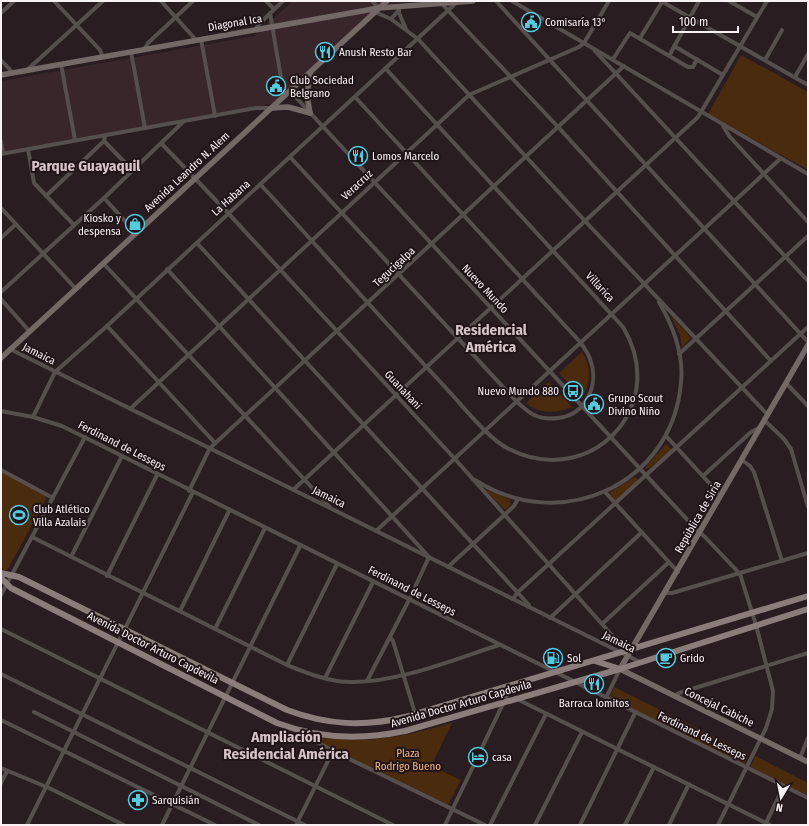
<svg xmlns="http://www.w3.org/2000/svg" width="809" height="826" font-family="'Fira Sans Condensed',sans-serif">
  <rect width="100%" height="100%" fill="#2a1d21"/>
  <polygon fill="#38262b" points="293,1 418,1 383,5 271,104 1,152 1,81 254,36"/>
  <g fill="#4a2b0e">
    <polygon points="741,55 808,92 808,170 708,114"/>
    <polygon points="671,316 691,338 682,347 680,335"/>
    <path d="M582 352C592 367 591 382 582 398L559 373Z"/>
    <path d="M549 382 572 407C555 414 540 414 526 403Z"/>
    <polygon points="666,444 672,450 649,468 645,469 647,465"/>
    <polygon points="1,472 45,496 46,499 8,569 4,570 1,568"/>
    <polygon points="635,477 639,481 616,502 610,494 610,492"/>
    <polygon points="484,489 509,499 511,504 505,510"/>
    <polygon points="614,687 749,754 744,764 609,699"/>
    <path d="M452 723 431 766 461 780 448 805 328 747 307 734C362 746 399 738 452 723Z"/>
    <polygon points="755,756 808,783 808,796 750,767"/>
  </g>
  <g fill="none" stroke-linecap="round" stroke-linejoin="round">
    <g stroke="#564f4e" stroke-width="4">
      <polyline points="54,1 100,50 103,57"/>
      <polyline points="161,1 196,40"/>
      <polyline points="266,1 274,9"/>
      <polyline points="372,1 379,8"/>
      <polyline points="496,1 808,342"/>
      <polyline points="512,1 808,174"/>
      <polyline points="661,1 808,85"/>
      <polyline points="729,1 757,17"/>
      <polyline points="442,4 559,128 771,361"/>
      <polyline points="399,7 399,13 406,29"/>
      <polyline points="375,12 391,19 418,39 585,221 767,414"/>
      <polyline points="1,13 14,1"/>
      <polyline points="270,13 284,96"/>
      <polyline points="391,19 398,11"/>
      <polyline points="256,29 259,24 283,1"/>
      <polyline points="640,38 662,2"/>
      <polyline points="201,39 215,116"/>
      <polyline points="674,46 723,75"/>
      <polyline points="144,50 148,43 193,1"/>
      <polyline points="595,51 808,281"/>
      <polyline points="131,52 145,128"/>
      <polyline points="669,56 699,1"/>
      <polyline points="613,59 630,33 688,67 693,67 697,59"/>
      <polyline points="1,60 13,73"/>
      <polyline points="765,60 782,30"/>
      <polyline points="61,64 75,140"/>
      <polyline points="27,70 103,1"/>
      <polyline points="795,77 808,54"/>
      <polyline points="290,91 694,527 705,537 740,574 756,625 773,691 772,709 766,728 718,825"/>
      <polyline points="723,126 730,137 808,222"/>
      <polyline points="1,141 3,153"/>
      <polyline points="104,141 133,171"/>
      <polyline points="162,144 228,213 455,459 626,651"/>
      <polyline points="28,149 34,183 74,225"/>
      <polyline points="1,154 256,108 271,108"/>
      <path d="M290 157 517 402C523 407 528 412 534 415 542 419 550 419 558 418 586 415 600 384 590 359 588 353 584 348 581 343L355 97"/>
      <path d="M260 184C323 252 383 321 446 388 462 405 488 439 509 449 590 490 671 407 623 327L386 69"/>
      <polyline points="46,196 104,141 105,136"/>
      <polyline points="104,198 136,233"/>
      <polyline points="1,208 76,289"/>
      <polyline points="1,238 16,224"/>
      <polyline points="197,243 529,605"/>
      <polyline points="103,263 329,506"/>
      <polyline points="167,269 429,557 409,600 367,681"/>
      <polyline points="1,292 104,198 184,121"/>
      <polyline points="1,299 30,332"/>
      <polyline points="107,326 215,443"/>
      <polyline points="10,349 640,662"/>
      <polyline points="679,354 808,236"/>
      <polyline points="786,383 808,406"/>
      <polyline points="130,409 469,95 579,47 584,43 609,1"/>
      <polyline points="1,411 33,417 62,426 808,798"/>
      <polyline points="33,417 55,372 107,326 456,3"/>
      <polyline points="764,420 784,439 791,449 808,507"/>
      <polyline points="667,437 721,496"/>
      <polyline points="742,460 750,466 754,472 782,561"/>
      <polyline points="1,470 53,498"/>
      <polyline points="703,476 751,432 759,428"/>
      <path d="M475 480C560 535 673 485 681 382 684 354 673 326 659 302"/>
      <polyline points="293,490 698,117 767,1"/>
      <polyline points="189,491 210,448 624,66"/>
      <polyline points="605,492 678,572"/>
      <polyline points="376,531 780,159"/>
      <path d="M32 537 287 665C307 673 329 682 351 682 397 683 455 659 499 645"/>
      <polyline points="71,557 122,456"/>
      <polyline points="448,567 514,506 518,499"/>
      <polyline points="107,576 157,475"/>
      <polyline points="665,593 672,593 808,553"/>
      <polyline points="1,595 85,437"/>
      <polyline points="513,599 517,593 808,327"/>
      <polyline points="180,611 229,511"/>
      <polyline points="550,618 641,533"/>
      <polyline points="602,624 668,563"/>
      <polyline points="1,629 393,825"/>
      <polyline points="215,629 265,528"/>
      <polyline points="390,637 393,641 415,713"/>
      <polyline points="287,665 337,564"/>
      <polyline points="1,674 305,825"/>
      <polyline points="325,678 373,582"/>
      <polyline points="674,696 679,693 808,653"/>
      <polyline points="606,698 620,669"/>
      <polyline points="517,699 770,825"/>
      <polyline points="34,712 259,825"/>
      <polyline points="1,720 215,825"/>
      <polyline points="300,732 333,751 485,825"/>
      <polyline points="800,758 808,738"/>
      <polyline points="1,768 49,788 124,825"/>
      <polyline points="1,783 7,771"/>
      <polyline points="27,825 193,492"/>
      <polyline points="162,825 300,546"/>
      <polyline points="296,825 333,751"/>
      <polyline points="445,825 512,685"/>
      <polyline points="490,825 546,714"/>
      <polyline points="535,825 582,732"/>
      <polyline points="580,825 635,713"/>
      <polyline points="625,825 654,767"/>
      <polyline points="669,825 689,784"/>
      <polyline points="765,825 784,786"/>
    </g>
    <g stroke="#746967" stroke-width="5.5">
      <polyline points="1,75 379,8 473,1"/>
      <polyline points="272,108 288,107 310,113"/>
      <polyline points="310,113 307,95 310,74"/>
      <polyline points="808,345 620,669 808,762"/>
      <polyline points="1,358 387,1"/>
    </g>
    <g stroke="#8b7d7b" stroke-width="6">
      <path d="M1 573 19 577 287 710C327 725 364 727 405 717L808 596"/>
      <path d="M1 578 11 588 277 723C319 739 362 740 405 731L620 669 808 609"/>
      <polyline points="595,661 620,669"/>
    </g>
  </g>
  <defs>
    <symbol id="civic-ring" viewBox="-11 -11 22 22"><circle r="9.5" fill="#201418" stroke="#54cade" stroke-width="1.5"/><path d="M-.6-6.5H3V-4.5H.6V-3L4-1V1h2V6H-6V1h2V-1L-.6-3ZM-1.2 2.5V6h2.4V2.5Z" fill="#54cade"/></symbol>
    <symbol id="restaurant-ring" viewBox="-11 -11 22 22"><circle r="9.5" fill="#201418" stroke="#54cade" stroke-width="1.5"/><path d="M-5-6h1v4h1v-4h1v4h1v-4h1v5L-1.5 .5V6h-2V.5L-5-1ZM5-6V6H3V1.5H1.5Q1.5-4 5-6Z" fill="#54cade"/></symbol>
    <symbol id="shop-ring" viewBox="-11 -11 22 22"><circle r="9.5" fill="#201418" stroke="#54cade" stroke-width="1.5"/><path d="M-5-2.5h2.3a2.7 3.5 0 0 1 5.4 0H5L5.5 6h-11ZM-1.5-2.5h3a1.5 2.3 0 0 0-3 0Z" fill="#54cade"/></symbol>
    <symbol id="bus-ring" viewBox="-11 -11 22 22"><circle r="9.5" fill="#201418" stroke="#54cade" stroke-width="1.5"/><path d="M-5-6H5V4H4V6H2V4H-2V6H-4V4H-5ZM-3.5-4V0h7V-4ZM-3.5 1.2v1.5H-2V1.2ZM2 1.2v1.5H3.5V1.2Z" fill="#54cade"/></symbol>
    <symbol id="stadium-ring" viewBox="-11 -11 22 22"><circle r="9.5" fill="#201418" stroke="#54cade" stroke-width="1.5"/><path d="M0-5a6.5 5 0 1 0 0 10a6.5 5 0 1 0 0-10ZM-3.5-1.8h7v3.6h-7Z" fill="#54cade"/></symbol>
    <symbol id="fuel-ring" viewBox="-11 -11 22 22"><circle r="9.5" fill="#201418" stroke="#54cade" stroke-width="1.5"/><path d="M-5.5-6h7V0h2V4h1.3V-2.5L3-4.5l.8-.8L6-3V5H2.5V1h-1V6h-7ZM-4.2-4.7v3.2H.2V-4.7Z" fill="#54cade"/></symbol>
    <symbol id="cafe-ring" viewBox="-11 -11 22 22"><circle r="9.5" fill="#201418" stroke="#54cade" stroke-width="1.5"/><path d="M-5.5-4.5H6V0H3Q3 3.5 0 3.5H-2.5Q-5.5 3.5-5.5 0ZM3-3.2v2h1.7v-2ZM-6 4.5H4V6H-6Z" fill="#54cade"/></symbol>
    <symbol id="hotel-ring" viewBox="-11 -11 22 22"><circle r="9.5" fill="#201418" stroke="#54cade" stroke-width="1.5"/><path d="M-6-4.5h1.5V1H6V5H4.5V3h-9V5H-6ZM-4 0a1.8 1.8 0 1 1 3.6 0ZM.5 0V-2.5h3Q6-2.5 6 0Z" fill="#54cade"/></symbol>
    <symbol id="pharmacy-ring" viewBox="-11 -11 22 22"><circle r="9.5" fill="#201418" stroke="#54cade" stroke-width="1.5"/><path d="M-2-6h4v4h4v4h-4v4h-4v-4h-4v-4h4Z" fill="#54cade"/></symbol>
  </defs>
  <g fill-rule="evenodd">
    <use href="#civic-ring" x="520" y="11" width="22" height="22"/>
    <use href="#restaurant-ring" x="314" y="41" width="22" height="22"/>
    <use href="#civic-ring" x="265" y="75" width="22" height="22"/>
    <use href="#restaurant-ring" x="347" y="145" width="22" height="22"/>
    <use href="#shop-ring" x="124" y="213" width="22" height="22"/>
    <use href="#bus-ring" x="562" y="380" width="22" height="22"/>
    <use href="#civic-ring" x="583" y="393" width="22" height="22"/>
    <use href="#stadium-ring" x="8" y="504" width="22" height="22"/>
    <use href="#fuel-ring" x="542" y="647" width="22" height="22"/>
    <use href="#cafe-ring" x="655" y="647" width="22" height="22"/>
    <use href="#restaurant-ring" x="583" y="673" width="22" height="22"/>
    <use href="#hotel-ring" x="467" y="746" width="22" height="22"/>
    <use href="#pharmacy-ring" x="127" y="789" width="22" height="22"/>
  </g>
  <g text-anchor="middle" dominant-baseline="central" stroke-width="4" stroke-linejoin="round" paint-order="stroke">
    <g font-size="11" fill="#faf1f4" stroke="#201418" text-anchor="start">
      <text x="545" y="22">Comisaría 13°</text>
      <text x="339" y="52">Anush Resto Bar</text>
      <text x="290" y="80">Club Sociedad<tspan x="290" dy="13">Belgrano</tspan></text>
      <text x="372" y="156">Lomos Marcelo</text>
      <text x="121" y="218" text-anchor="end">Kiosko y<tspan x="121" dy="13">despensa</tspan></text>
      <text x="559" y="391" text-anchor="end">Nuevo Mundo 880</text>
      <text x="608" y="398">Grupo Scout<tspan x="608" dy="13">Divino Niño</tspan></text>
      <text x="33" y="509">Club Atlético<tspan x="33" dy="13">Villa Azalais</tspan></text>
      <text x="567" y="658">Sol</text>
      <text x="680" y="658">Grido</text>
      <text x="594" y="703" text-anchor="middle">Barraca lomitos</text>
      <text x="492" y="757">casa</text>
      <text x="152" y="800">Sarquisián</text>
    </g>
    <g font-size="11" fill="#faf1f4" stroke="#201418">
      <text transform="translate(235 23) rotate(-10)">Diagonal Ica</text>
      <text transform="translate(187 172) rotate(-43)">Avenida Leandro N. Alem</text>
      <text transform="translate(357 185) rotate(-43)">Veracruz</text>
      <text transform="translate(231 198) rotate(-42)">La Habana</text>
      <text transform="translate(394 267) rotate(-43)">Tegucigalpa</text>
      <text transform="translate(600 287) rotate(47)">Villarica</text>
      <text transform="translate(485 289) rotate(47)">Nuevo Mundo</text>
      <text transform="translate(39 354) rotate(27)">Jamaica</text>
      <text transform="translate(403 390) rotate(47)">Guanahani</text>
      <text transform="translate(122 446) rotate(27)">Ferdinand de Lesseps</text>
      <text transform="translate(329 497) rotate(26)">Jamaica</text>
      <text transform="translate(698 517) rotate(-60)">República de Siria</text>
      <text transform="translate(412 591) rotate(27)">Ferdinand de Lesseps</text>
      <text transform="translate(619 642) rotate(26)">Jamaica</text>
      <text transform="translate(153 648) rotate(27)">Avenida Doctor Arturo Capdevila</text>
      <text transform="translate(461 704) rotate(-16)">Avenida Doctor Arturo Capdevila</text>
      <text transform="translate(719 707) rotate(26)">Concejal Cabiche</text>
      <text transform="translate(702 736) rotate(26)">Ferdinand de Lesseps</text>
    </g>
    <g font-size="11" fill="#f1b584" stroke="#201418">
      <text x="408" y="753">Plaza<tspan x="408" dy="13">Rodrigo Bueno</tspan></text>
    </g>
    <g font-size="15" font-weight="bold" fill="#d5c3c8" stroke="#201418">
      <text x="86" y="166">Parque Guayaquil</text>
      <text x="491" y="330">Residencial<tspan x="491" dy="17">América</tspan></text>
      <text x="286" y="737">Ampliación<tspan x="286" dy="17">Residencial América</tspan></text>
    </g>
  </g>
  <rect width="809" height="826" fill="none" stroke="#faf1f4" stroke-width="4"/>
  <g transform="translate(781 798) rotate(190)" stroke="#201418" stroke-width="3" paint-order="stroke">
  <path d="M0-3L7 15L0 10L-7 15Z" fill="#faf1f4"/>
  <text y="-6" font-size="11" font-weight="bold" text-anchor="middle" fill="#faf1f4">N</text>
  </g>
  <path d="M673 26v6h65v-6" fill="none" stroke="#faf1f4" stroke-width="2"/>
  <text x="679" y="26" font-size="12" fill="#faf1f4" stroke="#201418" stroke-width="3" paint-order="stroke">100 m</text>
</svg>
